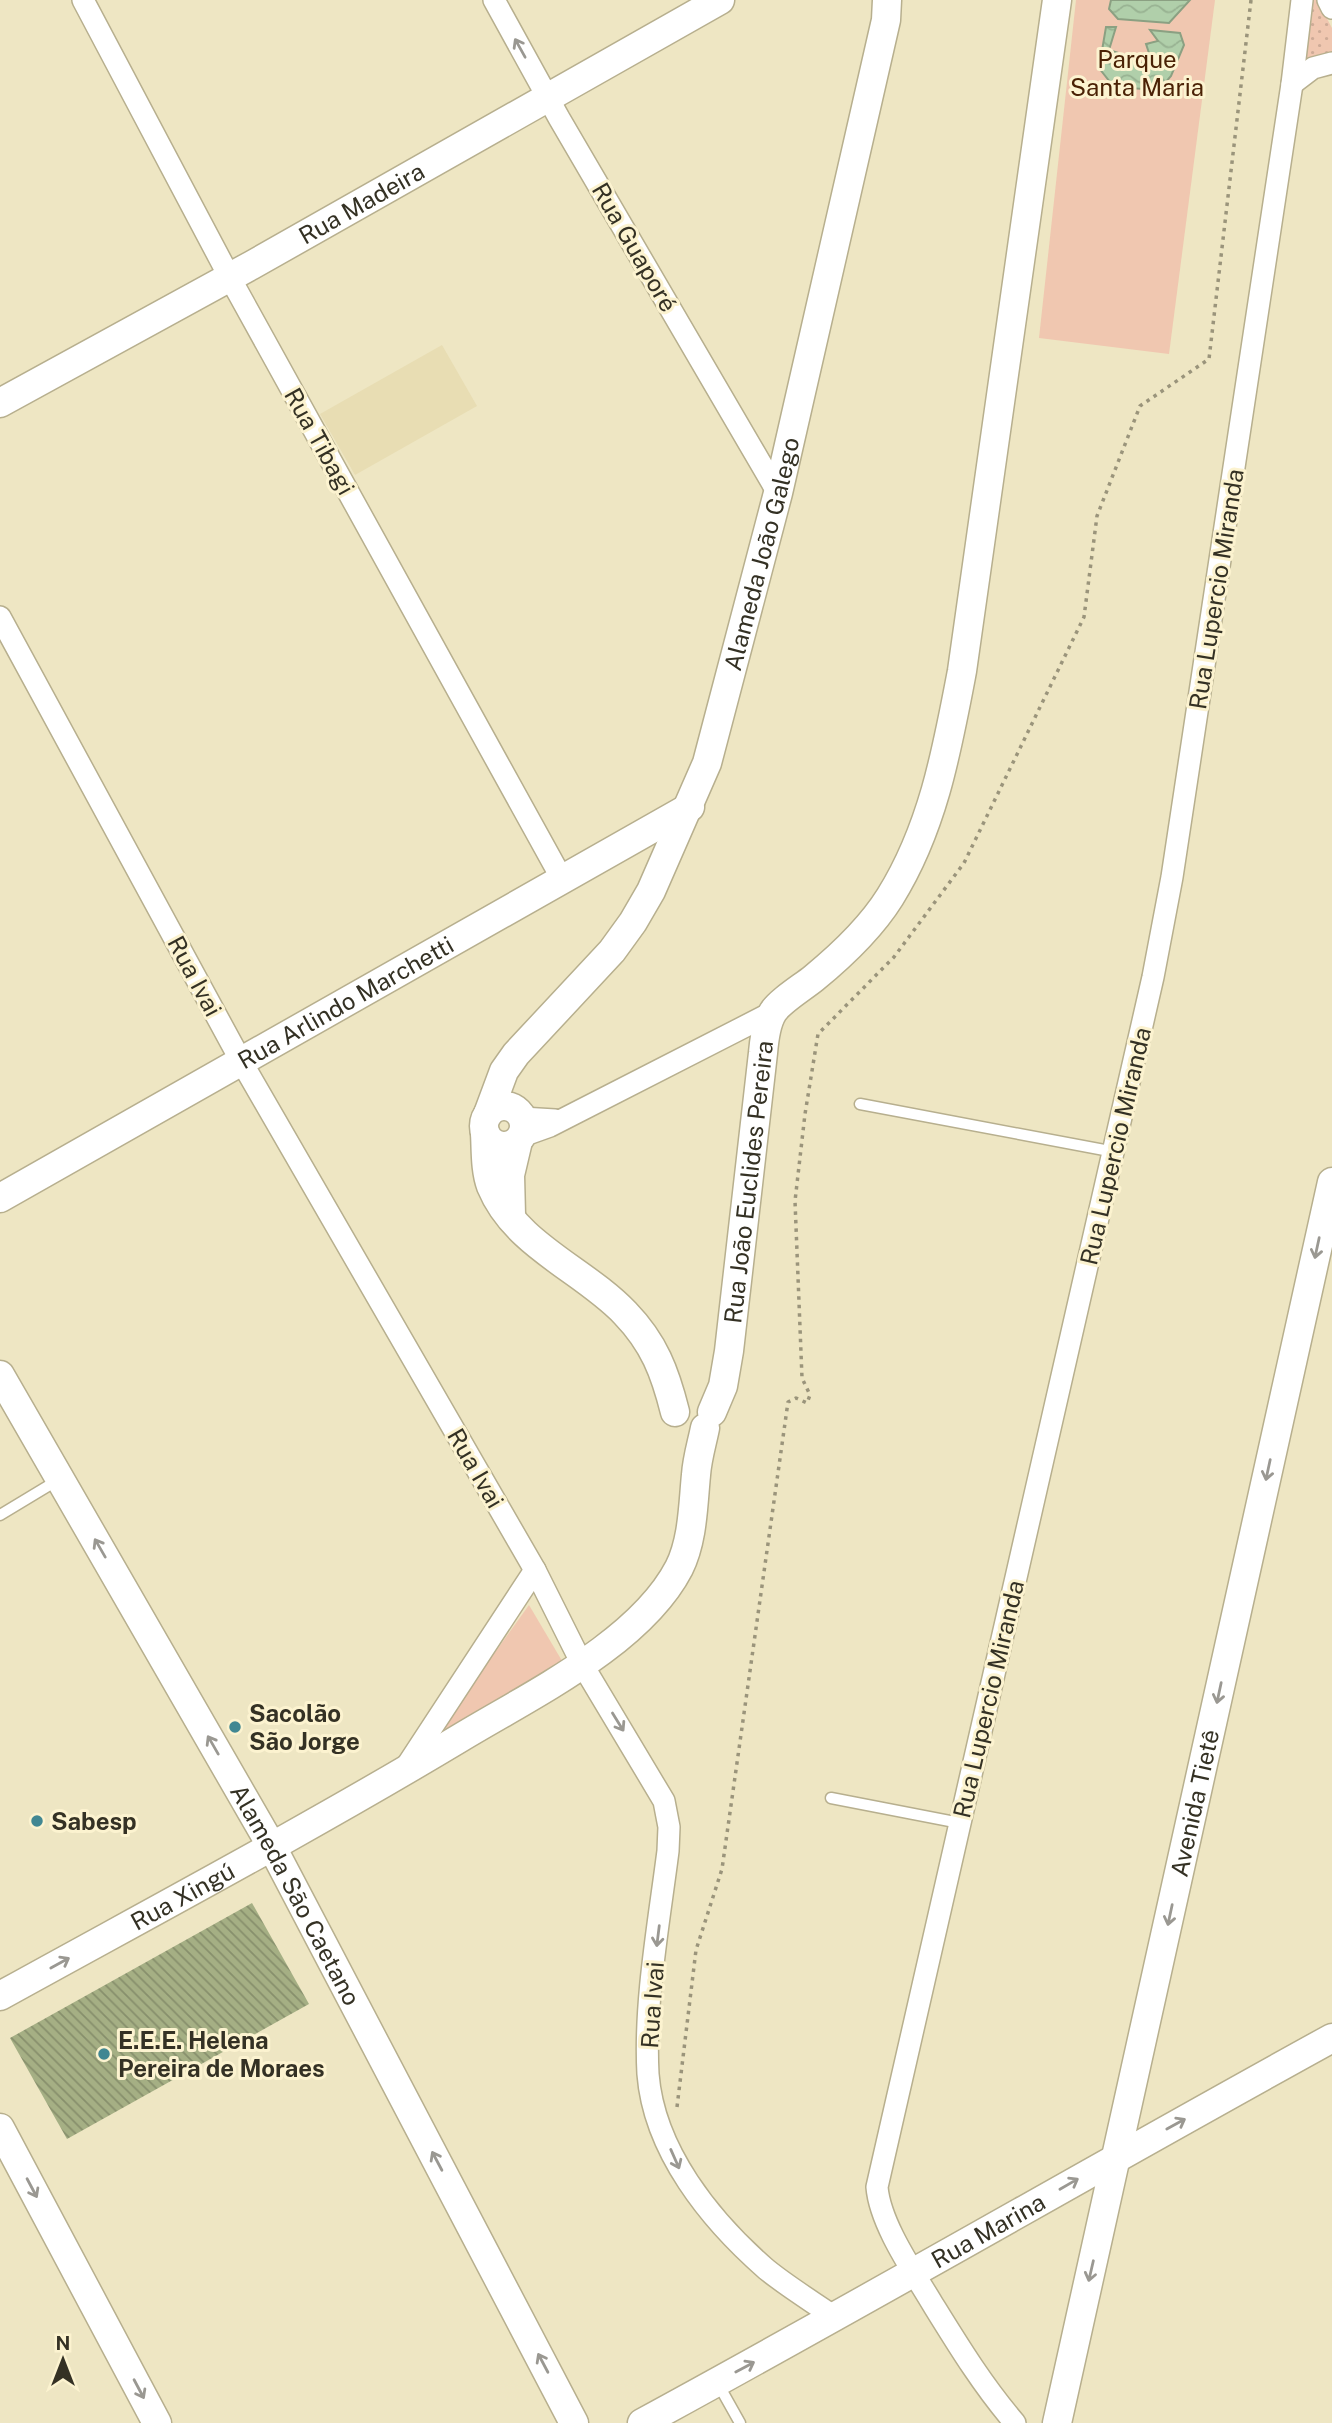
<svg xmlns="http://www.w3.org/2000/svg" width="1332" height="2423" font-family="'Public Sans',sans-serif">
  <defs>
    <pattern id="grass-dots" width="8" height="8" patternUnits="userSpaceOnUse" patternTransform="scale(1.75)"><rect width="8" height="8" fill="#f0c7b0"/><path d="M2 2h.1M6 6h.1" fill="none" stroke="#ceab97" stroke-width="1.8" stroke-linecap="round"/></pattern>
    <pattern id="water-waves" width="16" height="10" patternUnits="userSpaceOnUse" patternTransform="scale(1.75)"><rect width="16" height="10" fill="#b0cfaa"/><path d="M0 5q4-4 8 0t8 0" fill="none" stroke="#98b292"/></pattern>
    <pattern id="building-back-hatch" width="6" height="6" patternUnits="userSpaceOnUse" patternTransform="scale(1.75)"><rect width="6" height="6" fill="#a5af84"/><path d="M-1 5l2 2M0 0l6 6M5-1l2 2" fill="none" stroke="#878f6c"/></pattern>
  </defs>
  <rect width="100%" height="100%" fill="#eee6c3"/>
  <polygon fill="#e8ddb3" points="442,345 477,406 355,475 320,414"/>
  <polygon fill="url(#grass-dots)" points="1309,0 1317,0 1332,28 1332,56 1303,65"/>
  <g fill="#f0c7b0">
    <polygon points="1076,0 1215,0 1169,354 1039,338"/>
    <polygon points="529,1605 568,1671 421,1755"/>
  </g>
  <g fill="url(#water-waves)" stroke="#8ba082" stroke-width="2">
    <polygon points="1111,0 1190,0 1169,23 1118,19 1109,9"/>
    <polygon points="1106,27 1116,27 1109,50 1137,59 1144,66 1152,62 1146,44 1158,41 1150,30 1180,33 1184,45 1171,76 1159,90 1114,87 1099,68"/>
  </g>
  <polygon fill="url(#building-back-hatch)" points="252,1903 309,2004 67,2139 10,2038"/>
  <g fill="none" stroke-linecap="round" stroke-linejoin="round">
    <defs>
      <g id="lane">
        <polyline points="860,1104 1115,1152"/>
        <polyline points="0,1515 58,1480"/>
        <polyline points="831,1798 960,1823"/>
        <polyline points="717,2382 740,2423"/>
      </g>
      <g id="street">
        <polyline points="83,0 230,278 562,879"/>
        <polyline points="494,0 559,118 778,493"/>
        <polyline points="1328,0 1332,8"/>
        <polyline points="1292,84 1313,68 1332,63"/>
        <path d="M0 617 241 1061 535 1570 582 1664 664 1801 669 1827 668 1851C659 1922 644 2003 648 2074 654 2151 710 2220 766 2269 788 2287 813 2302 836 2318"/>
        <polyline points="522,1118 555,1120"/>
        <polyline points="522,1136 550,1126 773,1012"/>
        <polyline points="404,1770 535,1570"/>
        <path d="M1015 2423C983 2386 958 2345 932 2303 913 2271 880 2224 877 2187L1153 977 1172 877 1292 84 1302 0"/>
      </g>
      <g id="secondary">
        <path id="s1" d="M0 403 252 265 720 0"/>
        <circle cx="504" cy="1126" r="20"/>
        <path id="s2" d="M488 1114 504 1071 516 1054 612 951 633 922 651 891 707 763 778 493 886 20 887 0"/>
        <path d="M485 1133C486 1150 485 1170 491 1186 516 1246 583 1269 625 1313 654 1343 665 1372 675 1412"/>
        <path id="s3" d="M0 1198 690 807"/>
        <polyline points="511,1215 510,1175 518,1141"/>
        <path id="s4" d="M0 1375 272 1847 574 2423"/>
        <path id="s5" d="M712 1412 723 1386 729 1351 763 1053C764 1041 766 1023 773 1012 780 1001 803 987 814 978 842 955 870 929 890 897 933 828 947 750 962 671L1057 0"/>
        <path id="s6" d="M0 1996C154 1911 310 1828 460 1738 531 1695 640 1643 679 1568 693 1540 693 1505 696 1475 697 1459 702 1443 705 1428"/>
        <polyline points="0,2128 157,2423"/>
        <path id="s7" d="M642 2423C874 2297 1101 2165 1332 2038"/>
        <path id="s8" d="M1057 2423 1332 1182"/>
      </g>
    </defs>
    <use href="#lane" stroke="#b7af8e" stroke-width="13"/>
    <use href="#street" stroke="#b7af8e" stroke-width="24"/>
    <use href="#secondary" stroke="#b7af8e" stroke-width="31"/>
    <polyline stroke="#9a947b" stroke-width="3.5" stroke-dasharray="3.5 5" stroke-linecap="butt" points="677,2107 696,1950 722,1869 788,1402 796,1398 807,1403 810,1395 802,1378 795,1201 805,1114 818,1034 894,957 964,863 1084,617 1097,516 1140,406 1209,359 1251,0"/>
    <use href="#lane" stroke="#fff" stroke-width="10"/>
    <use href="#street" stroke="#fff" stroke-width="21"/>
    <use href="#secondary" stroke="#fff" stroke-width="28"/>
  </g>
  <defs><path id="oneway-shaft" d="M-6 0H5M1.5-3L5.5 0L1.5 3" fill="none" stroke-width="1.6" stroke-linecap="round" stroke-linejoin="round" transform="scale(1.75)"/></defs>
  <g stroke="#9a9892">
    <use href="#oneway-shaft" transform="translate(520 48) rotate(-119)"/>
    <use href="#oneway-shaft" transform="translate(1317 1248) rotate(102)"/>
    <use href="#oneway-shaft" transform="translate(1268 1470) rotate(102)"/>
    <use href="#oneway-shaft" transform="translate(100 1548) rotate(-120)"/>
    <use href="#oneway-shaft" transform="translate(1219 1693) rotate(102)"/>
    <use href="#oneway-shaft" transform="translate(618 1722) rotate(58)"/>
    <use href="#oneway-shaft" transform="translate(213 1745) rotate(-120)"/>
    <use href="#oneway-shaft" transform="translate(1170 1915) rotate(102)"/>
    <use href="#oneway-shaft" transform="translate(658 1936) rotate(97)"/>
    <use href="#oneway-shaft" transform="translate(60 1963) rotate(-29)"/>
    <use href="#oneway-shaft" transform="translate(1176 2124) rotate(-29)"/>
    <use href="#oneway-shaft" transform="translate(675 2159) rotate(66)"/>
    <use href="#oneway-shaft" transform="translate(437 2161) rotate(-118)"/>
    <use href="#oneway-shaft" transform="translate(1069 2184) rotate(-30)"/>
    <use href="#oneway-shaft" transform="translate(32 2188) rotate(62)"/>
    <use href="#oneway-shaft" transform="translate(1091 2271) rotate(103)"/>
    <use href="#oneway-shaft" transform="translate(543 2363) rotate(-118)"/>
    <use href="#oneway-shaft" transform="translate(745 2367) rotate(-28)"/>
    <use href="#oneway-shaft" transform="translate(139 2389) rotate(62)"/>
  </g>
  <g fill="#418792" stroke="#fcf3d0" stroke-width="2.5">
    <circle cx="235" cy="1727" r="7"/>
    <circle cx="37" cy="1821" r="7"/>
    <circle cx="104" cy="2054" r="7"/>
  </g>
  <g text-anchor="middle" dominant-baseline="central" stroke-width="6" stroke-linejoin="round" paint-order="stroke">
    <g font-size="24" fill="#4a2105" stroke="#fcf3d0">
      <text x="1137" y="59">Parque<tspan x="1137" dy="28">Santa Maria</tspan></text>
    </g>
    <g font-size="24" fill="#343124" stroke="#fcf3d0">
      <text stroke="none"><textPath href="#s1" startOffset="413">Rua Madeira</textPath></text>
      <text transform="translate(635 247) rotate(60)">Rua Guaporé</text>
      <text transform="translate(320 441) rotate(61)">Rua Tibagi</text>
      <text stroke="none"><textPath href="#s2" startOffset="635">Alameda João Galego</textPath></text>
      <text transform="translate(1216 589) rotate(-81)">Rua Lupercio Miranda</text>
      <text transform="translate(195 976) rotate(62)">Rua Ivai</text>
      <text stroke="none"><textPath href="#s3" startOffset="397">Rua Arlindo Marchetti</textPath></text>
      <text transform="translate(1115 1146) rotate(-77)">Rua Lupercio Miranda</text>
      <text stroke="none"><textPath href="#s5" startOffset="234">Rua João Euclides Pereira</textPath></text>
      <text transform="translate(476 1468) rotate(60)">Rua Ivai</text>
      <text transform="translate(988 1699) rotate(-77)">Rua Lupercio Miranda</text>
      <text stroke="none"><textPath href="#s8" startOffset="635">Avenida Tietê</textPath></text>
      <text stroke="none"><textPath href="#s6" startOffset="208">Rua Xingú</textPath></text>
      <text stroke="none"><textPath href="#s4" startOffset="598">Alameda São Caetano</textPath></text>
      <text transform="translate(652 2005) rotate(-86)">Rua Ivai</text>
      <text stroke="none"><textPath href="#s7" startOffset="396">Rua Marina</textPath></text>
    </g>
    <g font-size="24" font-weight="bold" fill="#343124" stroke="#fcf3d0" text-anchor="start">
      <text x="249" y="1713">Sacolão<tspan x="249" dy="28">São Jorge</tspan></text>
      <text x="51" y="1821">Sabesp</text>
      <text x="118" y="2040">E.E.E. Helena<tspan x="118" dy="28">Pereira de Moraes</tspan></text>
    </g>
  </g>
  <g transform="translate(63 2360)" stroke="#fcf3d0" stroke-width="5" paint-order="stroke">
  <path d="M0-5L12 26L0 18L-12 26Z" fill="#343124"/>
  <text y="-10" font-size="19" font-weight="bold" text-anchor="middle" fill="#343124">N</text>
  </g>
</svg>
